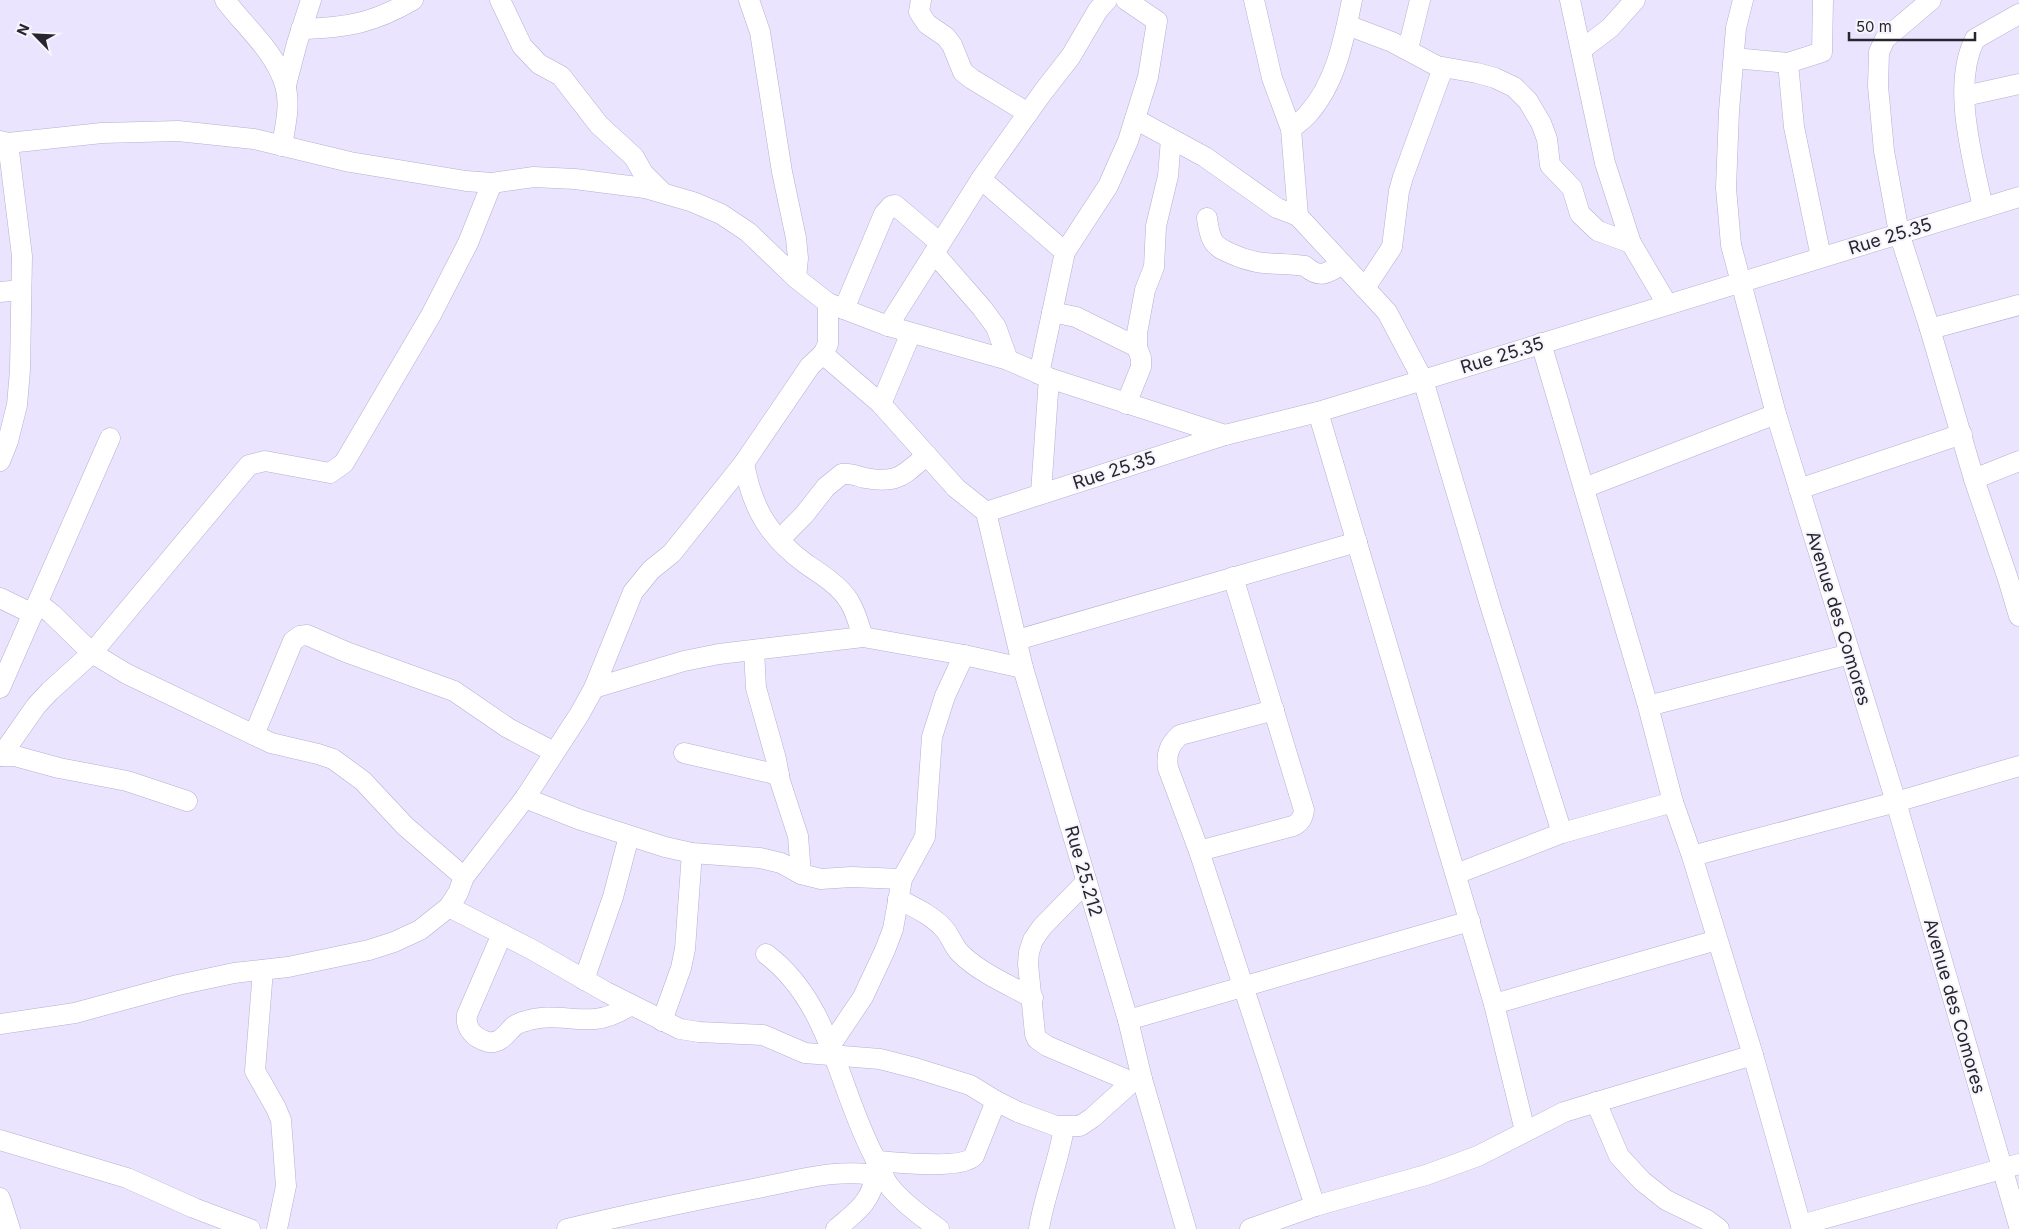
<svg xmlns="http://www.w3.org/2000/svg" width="2019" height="1229" font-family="Inter,sans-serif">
  <rect width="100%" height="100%" fill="#ebe4ff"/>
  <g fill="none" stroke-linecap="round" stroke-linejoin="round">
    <defs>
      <g id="minor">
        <path d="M225 0C245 27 275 51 285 85 291 104 285 127 282 146"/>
        <polyline points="500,0 522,46 539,64 561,76 599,125 634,157 643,173 661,191"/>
        <polyline points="749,0 760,32 782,172 796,238 798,258 796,278"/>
        <polyline points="921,0 919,12 927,24 946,37 952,45 963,72 972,79 1028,113"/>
        <polyline points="1254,0 1272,78 1291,129 1298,216 1387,312 1423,380 1491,608 1562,833"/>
        <polyline points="1570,0 1605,163 1631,243 1667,304"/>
        <polyline points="1743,0 1736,28 1729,111 1726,188 1731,245 1776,414 1896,802 2019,1226"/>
        <polyline points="1931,0 1885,39 1879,52 1878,86 1884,151 1899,233 1930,329 1974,479 2008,579 2019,616"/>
        <polyline points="1347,25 1392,42 1437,66 1477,73 1495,78 1514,87 1528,101 1541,123 1547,139 1550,165 1572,188 1580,214 1598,231 1631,243"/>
        <path d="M301 29C346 28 374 23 413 0"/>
        <polyline points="1408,49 1420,0"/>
        <polyline points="1581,50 1610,28 1635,0"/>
        <polyline points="1734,58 1788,63 1794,127 1821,257"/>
        <polyline points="1788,63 1822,52 1823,0"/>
        <polyline points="286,85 297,43 311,0"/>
        <polyline points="1965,96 2019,84"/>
        <polyline points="1135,119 1205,157 1277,208 1298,216"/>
        <path d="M1291 129C1297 124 1304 119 1308 114 1336 83 1344 39 1352 0"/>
        <polyline points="0,141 8,143 102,133 178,131 254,139 350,162 466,181 492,183 534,177 575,179 645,188 693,202 721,214 748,232 796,278 828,303 828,344 823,354 881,404 956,488 986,512"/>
        <polyline points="981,179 1065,252 1039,374"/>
        <path d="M1983 208C1973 159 1951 86 1975 39L2019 14"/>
        <path d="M1207 218C1208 226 1209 234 1213 241 1217 248 1225 251 1232 254 1260 267 1277 262 1305 266 1320 279 1326 274 1342 264"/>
        <polyline points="1065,252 1108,186 1128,141 1148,77 1157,21 1126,0"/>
        <polyline points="934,253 982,308 996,327 1008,360"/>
        <polyline points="1365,288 1392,247 1399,191 1403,177 1443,68"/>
        <polyline points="0,292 21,290"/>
        <polyline points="828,303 888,326 1008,360 1049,378 1225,435"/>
        <polyline points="844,309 884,214 891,206 895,205 940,243"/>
        <polyline points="1052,312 1076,317 1137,347"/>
        <polyline points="888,326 981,179 1043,92 1071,56 1098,10 1107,0"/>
        <polyline points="1930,329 2019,305"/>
        <polyline points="1541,343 1648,706 1673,802 1692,856 1753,1055 1802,1229"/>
        <polyline points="881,404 911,333"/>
        <polyline points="1126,404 1141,367 1141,358 1137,347 1137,333 1145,290 1154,267 1156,226 1168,176 1171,139"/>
        <polyline points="1318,412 1494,1004 1525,1131"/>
        <polyline points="0,461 8,441 17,405 20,370 22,256 8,143"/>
        <path d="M744 463C752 508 769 537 806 564 821 574 840 586 849 601 856 612 859 625 863 637"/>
        <polyline points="1974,479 2019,461"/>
        <polyline points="1584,488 1776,414"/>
        <polyline points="1799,489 1962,434"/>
        <polyline points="1041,493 1049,378"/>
        <polyline points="986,512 1225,435 1318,412 1423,380 2019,197"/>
        <polyline points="986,512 1023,668 1128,1020 1142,1079 1186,1229"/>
        <path d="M779 540 804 515 826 487 842 474C850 473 857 476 865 478 899 484 903 475 927 455"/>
        <polyline points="0,598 33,614"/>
        <polyline points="38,603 52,614 92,653 127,674 271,743 318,754 333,759 363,781 405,826 464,877"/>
        <polyline points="1017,640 1357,542"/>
        <polyline points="754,650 756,688 776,759 780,781 798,836 801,874"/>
        <polyline points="0,688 110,438"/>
        <polyline points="594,688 684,661 719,654 863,637 964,655 1023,668"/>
        <polyline points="1648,706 1850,654"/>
        <path d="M1274 710 1180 735C1169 745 1166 754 1168 768L1199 851 1315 1206"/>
        <polyline points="254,735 293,641 300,636 307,635 346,652 454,691 508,728 554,752"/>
        <polyline points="684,753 779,775"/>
        <polyline points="0,756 15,756 59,768 127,781 187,801"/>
        <polyline points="1,756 36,706 50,691 92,653 249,465 265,461 330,473 344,463 431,315 468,243 492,183"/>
        <polyline points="525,798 578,819 665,847 692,853 760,858 781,863 801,874 821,879 851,877 902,879"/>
        <path d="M1199 851 1293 826C1300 823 1303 818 1304 810L1233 577"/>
        <polyline points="1692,856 1896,802 2019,766"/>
        <polyline points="1456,874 1562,833 1673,802"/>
        <polyline points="1086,882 1042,927 1033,940 1029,952 1028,964 1035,1034 1037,1039 1047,1046 1132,1082"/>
        <path d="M898 899C914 907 934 916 946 931 951 938 954 947 960 953 980 973 1009 985 1033 998"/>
        <polyline points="449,907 531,949 606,992 680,1029 699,1032 763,1035 805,1053 880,1059 915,1068 970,1085 996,1101 1018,1112 1056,1126 1080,1126 1092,1118 1132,1082 1142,1079"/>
        <path d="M502 934 467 1015C465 1028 474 1038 488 1042 500 1044 506 1034 513 1027 516 1024 522 1022 526 1021 548 1013 573 1021 595 1019 608 1018 620 1012 631 1005"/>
        <path d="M766 954C831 1003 838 1088 874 1156 879 1166 883 1178 890 1187 903 1203 922 1217 939 1229"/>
        <polyline points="263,970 255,1071 276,1108 281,1120 286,1186 277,1229"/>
        <polyline points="584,980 613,897 629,836"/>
        <polyline points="1494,1004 1717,940"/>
        <polyline points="1128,1020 1470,921"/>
        <polyline points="662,1021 681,968 685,949 692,853"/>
        <polyline points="0,1024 75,1013 178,985 234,973 288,967 369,950 394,942 420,930 449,907 458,893 464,877 525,798 579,715 594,688 633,592 651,570 672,553 744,463 810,366 823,354"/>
        <polyline points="830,1046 863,997 885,950 893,929 902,879 925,837 932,737 945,696 964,655"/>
        <polyline points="1596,1102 1619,1156 1642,1181 1666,1200 1707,1220 1719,1229"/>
        <polyline points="0,1140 127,1178 194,1208 250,1229"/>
        <path d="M876 1161C896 1162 962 1170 974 1156L996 1101"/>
        <polyline points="0,1198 10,1229"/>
        <polyline points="1801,1225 2019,1164"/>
        <path d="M567 1229C629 1214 691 1201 753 1189 796 1181 841 1166 884 1177"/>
        <path d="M836 1229C855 1213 872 1202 875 1175"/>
        <path d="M1039 1229C1044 1195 1059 1162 1064 1127"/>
        <polyline points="1250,1229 1315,1206 1426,1175 1478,1156 1564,1112 1753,1055"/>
      </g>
    </defs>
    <use href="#minor" stroke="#b7afcf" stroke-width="21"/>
    <use href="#minor" stroke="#fff" stroke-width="20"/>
  </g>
  <g text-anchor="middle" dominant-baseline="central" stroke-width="4" stroke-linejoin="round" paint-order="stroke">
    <g font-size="18" fill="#282531" stroke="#f6f5fc">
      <text transform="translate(1890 236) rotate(-17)">Rue 25.35</text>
      <text transform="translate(1502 355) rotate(-17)">Rue 25.35</text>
      <text transform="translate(1114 470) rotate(-18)">Rue 25.35</text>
      <text transform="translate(1839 618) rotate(73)">Avenue des Comores</text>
      <text transform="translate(1084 871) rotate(74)">Rue 25.212</text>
      <text transform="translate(1955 1006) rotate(74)">Avenue des Comores</text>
    </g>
  </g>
  <g transform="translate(35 35) rotate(294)" stroke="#f6f5fc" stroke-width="4" paint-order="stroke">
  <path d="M0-4L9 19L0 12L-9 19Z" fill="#282531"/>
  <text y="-8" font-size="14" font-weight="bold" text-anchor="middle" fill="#282531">N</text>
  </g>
  <path d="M1849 32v8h126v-8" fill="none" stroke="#282531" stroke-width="2.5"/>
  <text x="1856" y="32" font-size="15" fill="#282531" stroke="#f6f5fc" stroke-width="4" paint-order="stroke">50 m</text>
</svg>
